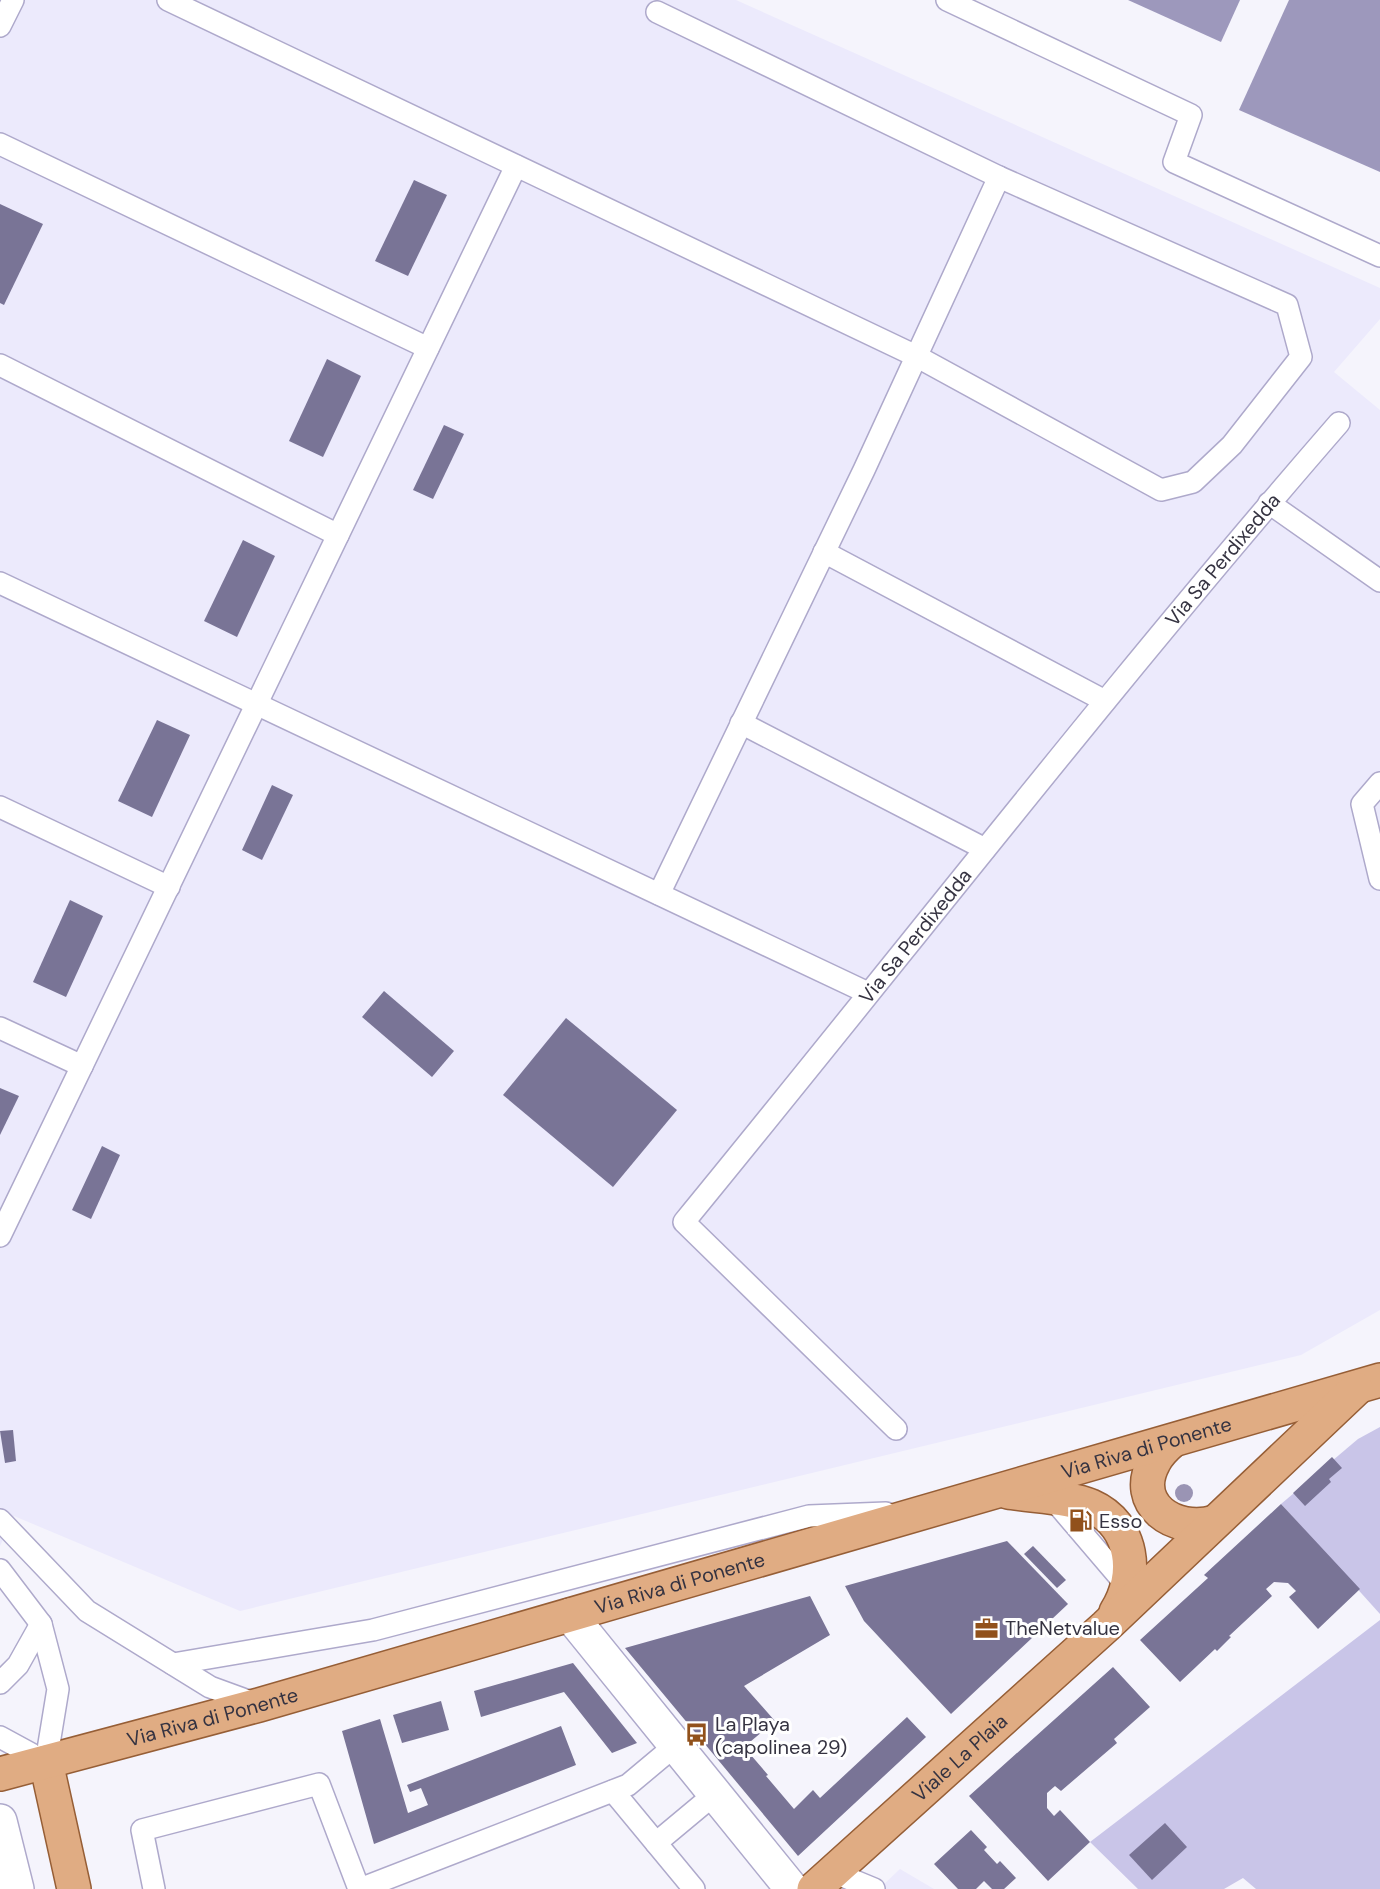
<svg xmlns="http://www.w3.org/2000/svg" width="1380" height="1889" font-family="'DM Sans',sans-serif">
  <rect width="100%" height="100%" fill="#f5f4fc"/>
  <g fill="#eceafc">
    <polygon points="0,0 736,0 1380,288 1380,319 1334,372 1380,410 1380,1310 1301,1355 240,1611 14,1516 0,1546"/>
    <polygon points="900,1869 934,1889 879,1889"/>
  </g>
  <g fill="#c9c5e8">
    <polygon points="1380,1427 1380,1614 1281,1504 1358,1439"/>
    <polygon points="1380,1620 1380,1889 1256,1889 1243,1878 1224,1889 1138,1889 1090,1842"/>
  </g>
  <g fill="#9d98bc">
    <polygon points="1128,0 1240,0 1221,42"/>
    <polygon points="1289,0 1380,0 1380,172 1239,110"/>
  </g>
  <g fill="#797496">
    <polygon points="414,180 447,195 408,276 375,261"/>
    <polygon points="0,204 43,224 4,305 0,303"/>
    <polygon points="327,359 361,376 323,457 289,441"/>
    <polygon points="444,425 464,434 433,499 413,490"/>
    <polygon points="243,540 275,556 237,637 204,621"/>
    <polygon points="157,720 190,735 152,817 118,801"/>
    <polygon points="272,785 293,795 262,860 242,850"/>
    <polygon points="70,900 103,916 66,997 33,982"/>
    <polygon points="384,991 454,1051 432,1077 362,1017"/>
    <polygon points="566,1018 677,1110 613,1187 503,1095"/>
    <polygon points="0,1088 19,1096 0,1135"/>
    <polygon points="102,1146 120,1155 91,1219 72,1210"/>
    <polygon points="13,1430 16,1461 5,1463 0,1431"/>
    <polygon points="1332,1457 1342,1468 1329,1479 1331,1482 1305,1506 1293,1493"/>
    <polygon points="1281,1504 1360,1589 1318,1629 1289,1597 1296,1591 1288,1583 1274,1582 1266,1589 1272,1596 1229,1636 1231,1637 1217,1651 1215,1649 1180,1682 1140,1640 1208,1578 1204,1575"/>
    <polygon points="1007,1541 1068,1604 951,1714 864,1621 845,1586"/>
    <polygon points="1033,1546 1066,1580 1057,1588 1024,1554"/>
    <polygon points="810,1596 830,1635 744,1686 775,1721 744,1747 768,1775 766,1776 794,1809 813,1790 820,1798 907,1717 926,1737 798,1856 625,1648"/>
    <polygon points="573,1663 637,1743 612,1753 564,1692 481,1717 474,1691"/>
    <polygon points="1113,1667 1150,1707 1114,1739 1117,1743 1061,1791 1055,1786 1047,1793 1047,1808 1054,1816 1060,1810 1090,1842 1048,1881 969,1796"/>
    <polygon points="441,1701 449,1730 402,1743 393,1715"/>
    <polygon points="380,1719 408,1813 428,1805 421,1788 410,1792 407,1785 561,1726 576,1765 374,1844 342,1731"/>
    <polygon points="1165,1823 1187,1847 1152,1880 1129,1855"/>
    <polygon points="971,1830 987,1847 984,1850 997,1864 1000,1861 1016,1878 1004,1889 992,1889 984,1881 976,1889 958,1889 934,1864"/>
  </g>
  <g fill="none" stroke-linecap="round" stroke-linejoin="round">
    <defs>
      <g id="service">
        <polyline points="168,0 916,356 1161,490 1193,482 1232,445 1301,357 1287,305 999,177 657,12"/>
        <polyline points="947,0 1191,115 1174,162 1380,256"/>
        <polyline points="0,26 13,0"/>
        <polyline points="0,144 428,348"/>
        <polyline points="0,365 338,535"/>
        <polyline points="1269,503 1380,581"/>
        <polyline points="824,552 1105,701"/>
        <polyline points="0,583 868,993"/>
        <polyline points="741,723 985,849"/>
        <polyline points="1380,783 1362,804 1380,879"/>
        <polyline points="0,807 169,887"/>
        <polyline points="659,894 864,470 999,177"/>
        <polyline points="0,1028 82,1066"/>
        <polyline points="0,1236 516,166"/>
        <path id="s1" d="M896 1429 684 1222C902 956 1113 683 1339 423"/>
        <polyline points="1053,1499 1128,1587"/>
        <polyline points="0,1520 87,1611 210,1687 259,1705"/>
        <polyline points="0,1570 41,1624 58,1689 46,1762 0,1737"/>
        <polyline points="173,1664 373,1630 809,1516 886,1513"/>
        <polyline points="0,1683 18,1665 41,1624"/>
        <polyline points="613,1791 656,1843"/>
        <polyline points="833,1872 874,1889"/>
        <polyline points="154,1889 142,1830 319,1784 359,1889"/>
        <polyline points="360,1889 628,1785 677,1744"/>
        <polyline points="694,1889 656,1843 716,1793"/>
      </g>
      <g id="minor">
        <polyline points="570,1615 792,1889"/>
        <polyline points="0,1821 17,1889"/>
      </g>
      <g id="primary">
        <path d="M1172 1441C1165 1447 1158 1454 1154 1462 1131 1504 1174 1534 1215 1522"/>
        <path d="M1008 1492C1031 1496 1071 1497 1091 1506 1134 1525 1139 1576 1116 1612"/>
        <polyline points="46,1762 74,1889"/>
        <path id="s2" d="M0 1774 259 1705 1380 1380"/>
        <path id="s3" d="M814 1889 1106 1626 1356 1389"/>
      </g>
    </defs>
    <use href="#service" stroke="#aea9cb" stroke-width="24"/>
    <use href="#minor" stroke="#aea9cb" stroke-width="36"/>
    <use href="#primary" stroke="#965e36" stroke-width="36"/>
    <use href="#service" stroke="#fff" stroke-width="21"/>
    <use href="#minor" stroke="#fff" stroke-width="33"/>
    <use href="#primary" stroke="#e0ac83" stroke-width="33"/>
  </g>
  <circle fill="#9a94b4" cx="1184" cy="1493" r="9"/>
  <defs>
    <symbol id="fuel-bare" viewBox="-9 -9 18 18"><path d="M-5.5-6h7V0h2V4h1.3V-2.5L3-4.5l.8-.8L6-3V5H2.5V1h-1V6h-7ZM-4.2-4.7v3.2H.2V-4.7Z" fill="#91511b" stroke="#fff" stroke-width="2.5" paint-order="stroke"/></symbol>
    <symbol id="office-bare" viewBox="-9 -9 18 18"><path d="M-6-3h4V-5.5h4V-3h4V5H-6ZM-1-4.5V-3h2v-1.5ZM-6 0V1H6V0Z" fill="#91511b" stroke="#fff" stroke-width="2.5" paint-order="stroke"/></symbol>
    <symbol id="bus-bare" viewBox="-9 -9 18 18"><path d="M-5-6H5V4H4V6H2V4H-2V6H-4V4H-5ZM-3.5-4V0h7V-4ZM-3.5 1.2v1.5H-2V1.2ZM2 1.2v1.5H3.5V1.2Z" fill="#91511b" stroke="#fff" stroke-width="2.5" paint-order="stroke"/></symbol>
  </defs>
  <g fill-rule="evenodd">
    <use href="#fuel-bare" x="1064" y="1504" width="33" height="33"/>
    <use href="#office-bare" x="970" y="1612" width="33" height="33"/>
    <use href="#bus-bare" x="680" y="1718" width="33" height="33"/>
  </g>
  <g text-anchor="middle" dominant-baseline="central" stroke-width="6" stroke-linejoin="round" paint-order="stroke">
    <g font-size="20" fill="#353341" stroke="#fff">
      <text stroke="none"><textPath href="#s1" startOffset="1150">Via Sa Perdixedda</textPath></text>
      <text stroke="none"><textPath href="#s1" startOffset="664">Via Sa Perdixedda</textPath></text>
      <text stroke="none"><textPath href="#s2" startOffset="1192">Via Riva di Ponente</textPath></text>
      <text stroke="none"><textPath href="#s2" startOffset="706">Via Riva di Ponente</textPath></text>
      <text stroke="none"><textPath href="#s2" startOffset="220">Via Riva di Ponente</textPath></text>
      <text stroke="none"><textPath href="#s3" startOffset="196">Viale La Plaia</textPath></text>
    </g>
    <g font-size="20" fill="#353341" stroke="#fff" text-anchor="start">
      <text x="1099" y="1521">Esso</text>
      <text x="1005" y="1628">TheNetvalue</text>
      <text x="715" y="1724">La Playa<tspan x="715" dy="23">(capolinea 29)</tspan></text>
    </g>
  </g>
</svg>
